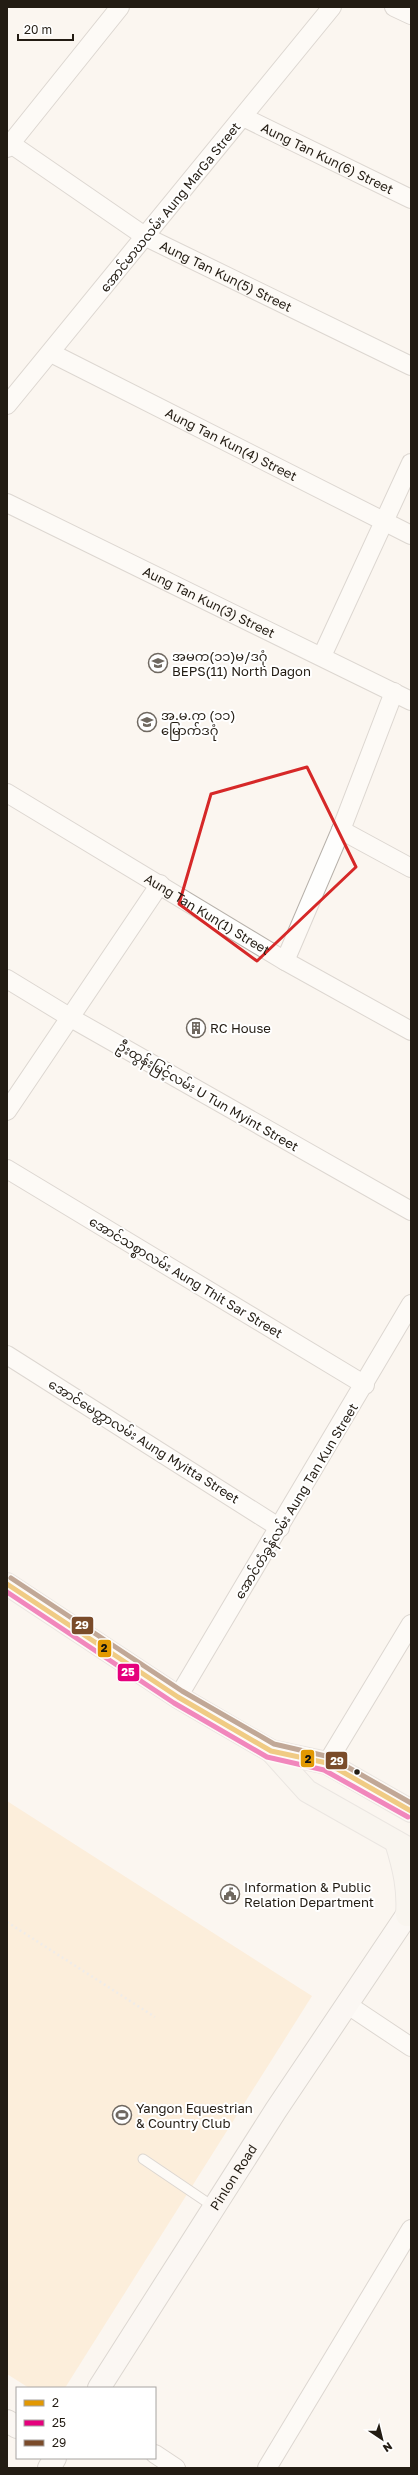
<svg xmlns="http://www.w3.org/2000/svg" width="418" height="2475" font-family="'Golos Text','Noto Sans Myanmar',sans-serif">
  <rect width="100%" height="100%" fill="#fbf6f0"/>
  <polygon fill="#fce4c2" points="7,1801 312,1996 65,2388 29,2388 7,2374"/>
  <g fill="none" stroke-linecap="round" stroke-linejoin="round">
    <defs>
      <polyline id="lane" points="143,2159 214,2207"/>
      <g id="street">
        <polyline points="394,7 411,15"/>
        <path id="s1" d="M243 117 411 199"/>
        <path id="s2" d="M11 144 146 237 411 366"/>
        <polyline points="7,148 120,7"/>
        <path id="s3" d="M51 353 411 535"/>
        <polyline points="7,405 332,7"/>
        <path id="s4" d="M7 503 411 701"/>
        <polyline points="322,656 411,463"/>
        <path id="s5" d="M7 793 285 961 411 1031"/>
        <polyline points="341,830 411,868"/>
        <polyline points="285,961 341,830 394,692"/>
        <polyline points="7,979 71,1018 411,1211"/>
        <polyline points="7,1111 160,884"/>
        <polyline points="7,1169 365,1385"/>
        <polyline points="7,1355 280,1528"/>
        <polyline points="178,1697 411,1304"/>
        <polyline points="327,1763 411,1624"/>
        <polyline points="348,2005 411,2047"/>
        <polyline points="155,2454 176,2468"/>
        <polyline points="267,2468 411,2229"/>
      </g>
      <g id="secondary">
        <path id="s6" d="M99 2388 276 2110 411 1909"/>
        <polyline points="7,2421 17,2427"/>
        <polyline points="49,2468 55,2458"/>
      </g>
      <g id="primary">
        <polyline points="7,1584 178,1697 271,1751 307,1791 411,1850"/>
        <polyline points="271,1751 327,1763 411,1811"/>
        <path d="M396 1842C404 1868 409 1889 407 1915L411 1914"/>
      </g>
    </defs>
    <use href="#lane" stroke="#b7b1aa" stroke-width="11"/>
    <use href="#street" stroke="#b7b1aa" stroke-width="20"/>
    <use href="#secondary" stroke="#b7b1aa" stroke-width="24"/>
    <use href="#primary" stroke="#d6d3cf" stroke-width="24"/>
    <polyline stroke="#e2e1de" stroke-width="2.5" stroke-dasharray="2 3" stroke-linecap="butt" points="7,1922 155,2017"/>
    <use href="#lane" stroke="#fefefd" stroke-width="9"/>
    <use href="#street" stroke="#fefefd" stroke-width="18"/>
    <use href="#secondary" stroke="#faf9f6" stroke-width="22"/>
    <use href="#primary" stroke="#f7f3ed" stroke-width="22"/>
    <defs>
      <polyline id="bus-1" points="7,1584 178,1697 271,1751 327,1763 411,1811"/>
      <polyline id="bus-2" points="7,1592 174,1703 267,1757 324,1770 408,1817"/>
      <polyline id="bus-3" points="11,1578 182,1691 274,1744 330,1757 411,1803"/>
    </defs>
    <use href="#bus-1" stroke="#fff" stroke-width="8"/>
    <use href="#bus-2" stroke="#fff" stroke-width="8"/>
    <use href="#bus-3" stroke="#fff" stroke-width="8"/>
    <use href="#bus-1" stroke="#e29802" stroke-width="5"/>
    <use href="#bus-2" stroke="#e5007d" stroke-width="5"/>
    <use href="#bus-3" stroke="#7a4b2a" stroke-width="5"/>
  </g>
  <path d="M0 0H418V2475H0ZM307 767 356 867 257 961 179 904 211 794Z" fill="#fbf6f0" fill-opacity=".55" fill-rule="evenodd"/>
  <path fill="none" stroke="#d62828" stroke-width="3" stroke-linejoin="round" d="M307 767 356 867 257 961 179 904 211 794Z"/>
  <defs>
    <symbol id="school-ring" viewBox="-11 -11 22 22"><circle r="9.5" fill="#fff" stroke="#6f6860" stroke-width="1.5"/><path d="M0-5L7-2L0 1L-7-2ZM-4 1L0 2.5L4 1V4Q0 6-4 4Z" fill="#6f6860"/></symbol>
    <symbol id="building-ring" viewBox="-11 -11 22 22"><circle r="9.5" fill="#fff" stroke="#6f6860" stroke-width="1.5"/><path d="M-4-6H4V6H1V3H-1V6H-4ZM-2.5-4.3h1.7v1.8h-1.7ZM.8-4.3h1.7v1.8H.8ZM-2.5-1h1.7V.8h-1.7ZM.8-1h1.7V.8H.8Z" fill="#6f6860"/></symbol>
    <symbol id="civic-ring" viewBox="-11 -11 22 22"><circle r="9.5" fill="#fff" stroke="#6f6860" stroke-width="1.5"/><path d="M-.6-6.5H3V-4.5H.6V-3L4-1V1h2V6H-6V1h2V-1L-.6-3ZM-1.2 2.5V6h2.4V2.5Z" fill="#6f6860"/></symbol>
    <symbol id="stadium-ring" viewBox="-11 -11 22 22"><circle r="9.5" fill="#fff" stroke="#6f6860" stroke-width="1.5"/><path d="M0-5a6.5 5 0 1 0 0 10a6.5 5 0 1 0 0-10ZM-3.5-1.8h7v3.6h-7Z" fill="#6f6860"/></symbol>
  </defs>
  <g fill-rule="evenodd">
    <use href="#school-ring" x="147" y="652" width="22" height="22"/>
    <use href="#school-ring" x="136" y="711" width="22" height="22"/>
    <use href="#building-ring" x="185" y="1017" width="22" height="22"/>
    <use href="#civic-ring" x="219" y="1883" width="22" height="22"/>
    <use href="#stadium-ring" x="111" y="2104" width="22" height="22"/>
  </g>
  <circle fill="#231c13" stroke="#fff" stroke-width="1.5" cx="357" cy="1772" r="3.5"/>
  <g text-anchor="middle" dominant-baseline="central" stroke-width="4" stroke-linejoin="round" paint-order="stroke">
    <g font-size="13" fill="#231c13" stroke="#fff">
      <text stroke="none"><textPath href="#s1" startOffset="94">Aung Tan Kun(6) Street</textPath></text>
      <text transform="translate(170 207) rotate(-51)">အောင်မာဃလမ်း Aung MarGa Street</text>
      <text stroke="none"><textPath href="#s2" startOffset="253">Aung Tan Kun(5) Street</textPath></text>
      <text stroke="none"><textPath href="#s3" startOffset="202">Aung Tan Kun(4) Street</textPath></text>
      <text stroke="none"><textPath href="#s4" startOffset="225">Aung Tan Kun(3) Street</textPath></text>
      <text stroke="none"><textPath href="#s5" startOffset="234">Aung Tan Kun(1) Street</textPath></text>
      <text transform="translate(208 1096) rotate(30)">ဦးထွန်းမြင့်လမ်း U Tun Myint Street</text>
      <text transform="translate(186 1277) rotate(31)">အောင်သစ္စာလမ်း Aung Thit Sar Street</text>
      <text transform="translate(144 1441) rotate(32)">အောင်မေတ္တာလမ်း Aung Myitta Street</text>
      <text transform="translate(296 1501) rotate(-59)">အောင်တံခွန်လမ်း Aung Tan Kun Street</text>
      <text stroke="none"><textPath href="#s6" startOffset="250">Pinlon Road</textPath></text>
    </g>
    <g font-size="13" fill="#231c13" stroke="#fff" text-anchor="start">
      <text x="172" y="656">အမက(၁၁)မ/ဒဂုံ<tspan x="172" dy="15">BEPS(11) North Dagon</tspan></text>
      <text x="161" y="715">အ.မ.က (၁၁)<tspan x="161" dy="15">မြောက်ဒဂုံ</tspan></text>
      <text x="210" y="1028">RC House</text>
      <text x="244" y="1887">Information &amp; Public<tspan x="244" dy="15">Relation Department</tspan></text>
      <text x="136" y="2108">Yangon Equestrian<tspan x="136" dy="15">&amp; Country Club</tspan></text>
    </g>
  </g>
  <g stroke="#fff" stroke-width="1.5">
    <rect x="71" y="1616" width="23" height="19" rx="4" fill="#7a4b2a"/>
    <rect x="97" y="1639" width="15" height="19" rx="4" fill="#e29802"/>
    <rect x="117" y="1663" width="23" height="19" rx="4" fill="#e5007d"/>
    <rect x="300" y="1749" width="15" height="19" rx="4" fill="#e29802"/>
    <rect x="325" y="1751" width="23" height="19" rx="4" fill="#7a4b2a"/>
  </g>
  <g font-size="11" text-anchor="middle" font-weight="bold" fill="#fff">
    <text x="82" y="1629">29</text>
    <text x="128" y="1676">25</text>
    <text x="337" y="1765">29</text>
  </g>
  <g font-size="11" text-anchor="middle" font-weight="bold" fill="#111">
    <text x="104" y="1652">2</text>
    <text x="308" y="1763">2</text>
  </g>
  <rect width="418" height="2475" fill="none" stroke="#231c13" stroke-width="16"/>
  <rect x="16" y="2387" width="140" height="72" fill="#ffffff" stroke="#a7a4a1"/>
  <rect x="24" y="2400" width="20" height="6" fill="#e29802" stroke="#a7a4a1"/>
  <text x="52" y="2407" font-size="12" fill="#231c13">2</text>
  <rect x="24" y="2420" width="20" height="6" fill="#e5007d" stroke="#a7a4a1"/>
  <text x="52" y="2427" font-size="12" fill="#231c13">25</text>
  <rect x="24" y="2440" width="20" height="6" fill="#7a4b2a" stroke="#a7a4a1"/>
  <text x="52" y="2447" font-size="12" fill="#231c13">29</text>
  <g transform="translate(382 2439) rotate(145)" stroke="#ffffff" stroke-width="3" paint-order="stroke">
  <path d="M0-3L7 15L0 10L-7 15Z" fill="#231c13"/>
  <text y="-6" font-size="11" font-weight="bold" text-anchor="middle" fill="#231c13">N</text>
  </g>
  <path d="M18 34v6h55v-6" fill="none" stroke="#231c13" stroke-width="2"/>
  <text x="24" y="34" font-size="12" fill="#231c13" stroke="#ffffff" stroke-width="3" paint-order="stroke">20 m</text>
</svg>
